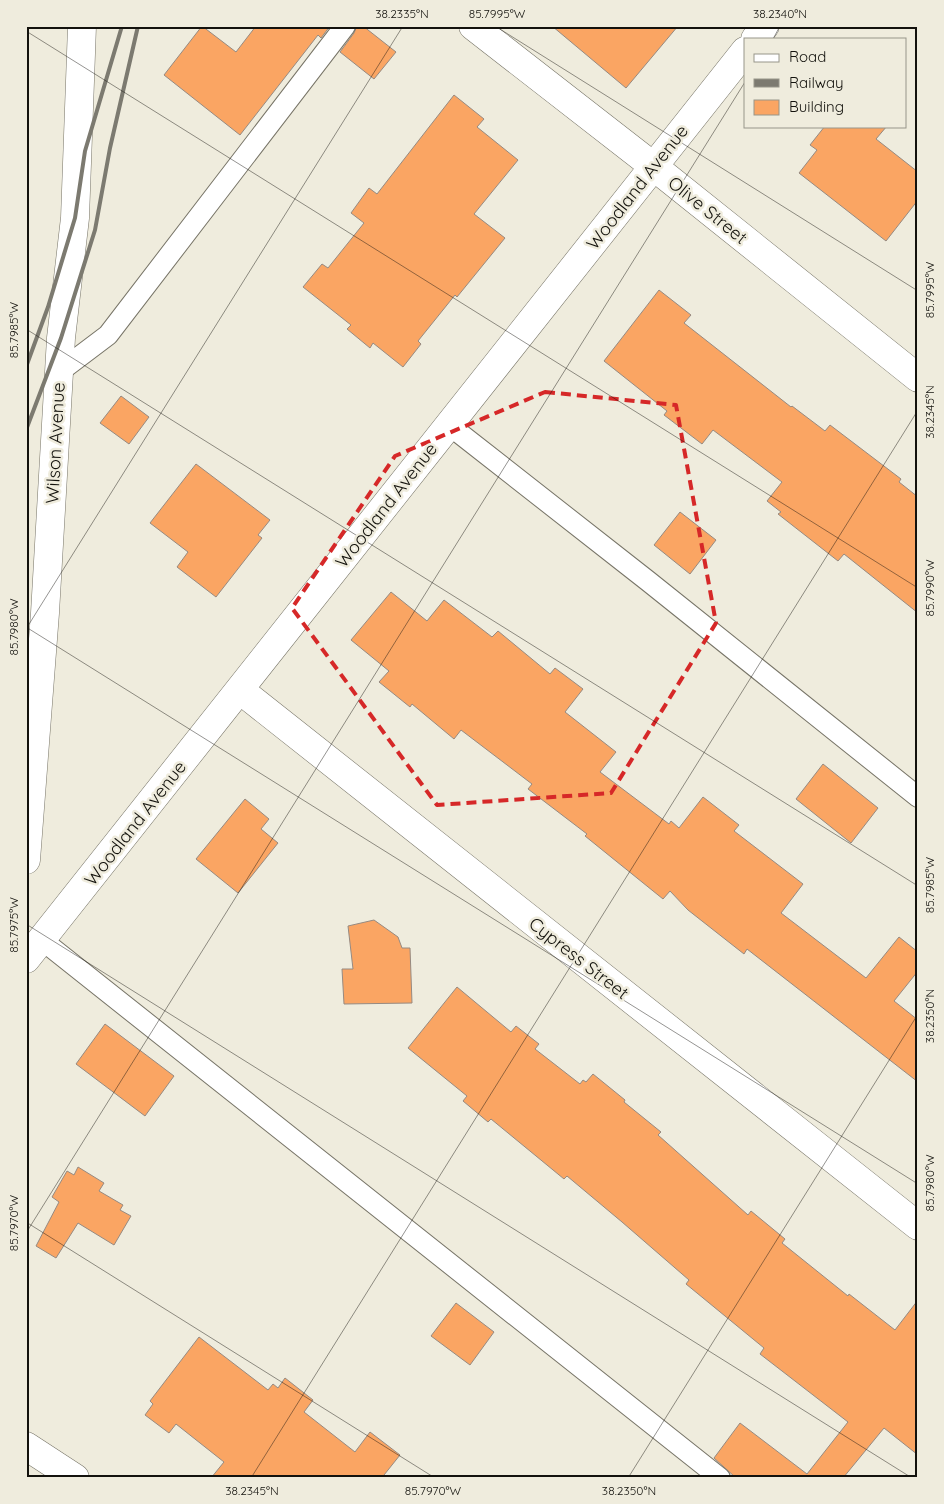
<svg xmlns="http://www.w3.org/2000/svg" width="944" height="1504" font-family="Quicksand,sans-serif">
  <rect width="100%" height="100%" fill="#efecdd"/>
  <g fill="#faa563" stroke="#968a81">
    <polygon points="202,26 236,52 256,26 330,26 321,38 318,35 240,135 164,75"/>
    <polygon points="357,26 363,26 396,52 374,79 340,52 354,33"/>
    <polygon points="552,26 678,26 626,88"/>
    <polygon points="454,95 484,119 477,127 518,160 474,214 505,238 457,297 455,295 418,341 421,344 403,367 373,343 370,348 347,329 351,325 303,287 322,264 328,268 364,223 351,213 369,188 377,194"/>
    <polygon points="825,126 887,126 876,139 918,172 918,200 886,241 799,173 817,150 810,145"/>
    <polygon points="659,290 691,315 684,323 791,407 792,406 825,431 830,425 901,479 899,482 918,497 918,613 844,554 838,561 778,514 781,512 767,501 782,482 713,430 702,444 664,415 667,411 604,361"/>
    <polygon points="121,396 149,417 129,444 100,423"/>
    <polygon points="196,464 270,520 258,535 262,538 216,597 177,567 188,552 150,523"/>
    <polygon points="680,512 716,540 690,574 654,545"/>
    <polygon points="391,592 427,621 444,600 492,637 498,631 550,674 555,668 583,689 565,712 616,752 600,772 669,824 671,821 679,828 703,797 739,825 734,831 803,884 781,913 866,978 899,937 918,952 918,971 894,1001 918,1020 918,1082 747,949 744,954 688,910 670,891 663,899 585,836 587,834 528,789 532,784 461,730 454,739 412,704 410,707 379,682 389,671 351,640"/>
    <polygon points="823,764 878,808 851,843 796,799"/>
    <polygon points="245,799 269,819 261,829 278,843 238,893 196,859"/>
    <polygon points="374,920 398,937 402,948 410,948 412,1003 344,1004 342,969 353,969 348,926"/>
    <polygon points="457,987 511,1032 516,1026 539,1044 535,1049 580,1084 583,1080 586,1082 593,1074 625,1100 624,1102 661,1132 658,1135 748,1215 751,1211 785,1239 782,1243 848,1296 849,1294 895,1330 918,1300 918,1455 884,1428 843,1478 736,1478 714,1458 740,1423 807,1474 848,1422 760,1354 764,1348 686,1284 689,1280 622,1222 567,1176 564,1179 491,1119 488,1122 463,1101 467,1096 408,1048"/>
    <polygon points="105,1024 174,1076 145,1116 76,1064"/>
    <polygon points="78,1167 104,1183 99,1191 123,1205 120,1210 131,1216 114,1245 78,1223 56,1258 36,1246 59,1202 52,1197 67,1171 74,1175"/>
    <polygon points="456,1303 494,1332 470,1365 431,1336"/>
    <polygon points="199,1337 268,1390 273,1384 278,1388 285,1378 313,1400 304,1412 355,1452 370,1432 400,1455 384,1475 387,1478 211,1478 224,1462 176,1424 169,1433 145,1415 153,1404 150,1401"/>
  </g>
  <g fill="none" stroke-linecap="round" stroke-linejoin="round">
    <defs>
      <g id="lane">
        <polyline points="59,372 108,335 345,26"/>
        <polyline points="449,425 648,581 918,797"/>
        <polyline points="42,940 720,1478"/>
      </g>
      <g id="street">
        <polyline points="473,26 653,166 918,378"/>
        <polyline points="755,39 765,26"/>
        <polyline points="240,690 918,1226"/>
        <polyline points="26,959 745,51"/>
      </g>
      <g id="secondary">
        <polyline points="26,860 45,613 61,338 75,218 82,26"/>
        <polyline points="26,1446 75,1478"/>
      </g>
    </defs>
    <use href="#lane" stroke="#777467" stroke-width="22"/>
    <use href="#street" stroke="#777467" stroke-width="29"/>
    <use href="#secondary" stroke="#777467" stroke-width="29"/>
    <use href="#lane" stroke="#fff" stroke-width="20"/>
    <use href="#street" stroke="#fff" stroke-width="28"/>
    <use href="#secondary" stroke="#fff" stroke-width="28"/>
    <g stroke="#7c7a70" stroke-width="4">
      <polyline points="26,367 48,307 75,218 85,151 122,26"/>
      <polyline points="26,430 61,338 95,230 110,148 138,26"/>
    </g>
  </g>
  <path fill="none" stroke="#d62828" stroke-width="4" stroke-dasharray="10 6" stroke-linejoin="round" d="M545 392 676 405 716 623 611 793 437 805 292 608 395 456Z"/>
  <path fill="none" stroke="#13120d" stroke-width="1" stroke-opacity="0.45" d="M495 26 918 291M26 31 918 588M773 39 780 26M26 329 918 886M26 627 918 1184M26 629 403 26M26 924 912 1478M26 1222 435 1478M26 1233 745 82M251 1478 918 410M628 1478 918 1014"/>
  <g text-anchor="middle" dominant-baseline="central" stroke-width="5" stroke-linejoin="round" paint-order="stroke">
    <g font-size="18" fill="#13120d" stroke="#efecdd">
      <text transform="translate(637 187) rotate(-52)">Woodland Avenue</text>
      <text transform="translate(708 210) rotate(39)">Olive Street</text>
      <text transform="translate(55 443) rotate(-87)">Wilson Avenue</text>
      <text transform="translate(386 505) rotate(-52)">Woodland Avenue</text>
      <text transform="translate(135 823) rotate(-52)">Woodland Avenue</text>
      <text transform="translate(579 958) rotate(38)">Cypress Street</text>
    </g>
  </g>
  <rect width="944" height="1504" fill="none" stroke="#efecdd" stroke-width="55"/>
  <rect x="744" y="38" width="162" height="90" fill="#efecdd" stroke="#97958a"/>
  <rect x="754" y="54" width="25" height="8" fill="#ffffff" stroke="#97958a"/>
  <text x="789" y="62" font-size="15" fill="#13120d">Road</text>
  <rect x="754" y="79" width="25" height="8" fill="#7c7a70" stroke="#97958a"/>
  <text x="789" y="88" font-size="15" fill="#13120d">Railway</text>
  <rect x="754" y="100" width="25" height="15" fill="#faa563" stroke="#97958a"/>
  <text x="789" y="112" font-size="15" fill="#13120d">Building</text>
  <rect x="28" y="28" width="888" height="1448" fill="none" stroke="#13120d" stroke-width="2"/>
  <g font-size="12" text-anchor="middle" fill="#13120d">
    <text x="402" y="18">38.2335°N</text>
    <text x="497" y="18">85.7995°W</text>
    <text x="780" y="18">38.2340°N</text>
    <text transform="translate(930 290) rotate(-90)" y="4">85.7995°W</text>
    <text transform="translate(14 330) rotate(-90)" y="4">85.7985°W</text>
    <text transform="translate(930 412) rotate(-90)" y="4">38.2345°N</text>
    <text transform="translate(930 588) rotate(-90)" y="4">85.7990°W</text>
    <text transform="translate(14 627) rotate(-90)" y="4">85.7980°W</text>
    <text transform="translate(930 885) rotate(-90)" y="4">85.7985°W</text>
    <text transform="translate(14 925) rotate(-90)" y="4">85.7975°W</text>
    <text transform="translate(930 1016) rotate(-90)" y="4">38.2350°N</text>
    <text transform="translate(930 1183) rotate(-90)" y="4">85.7980°W</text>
    <text transform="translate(14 1223) rotate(-90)" y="4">85.7970°W</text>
    <text x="252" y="1495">38.2345°N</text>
    <text x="433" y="1495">85.7970°W</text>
    <text x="629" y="1495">38.2350°N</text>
  </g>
</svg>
